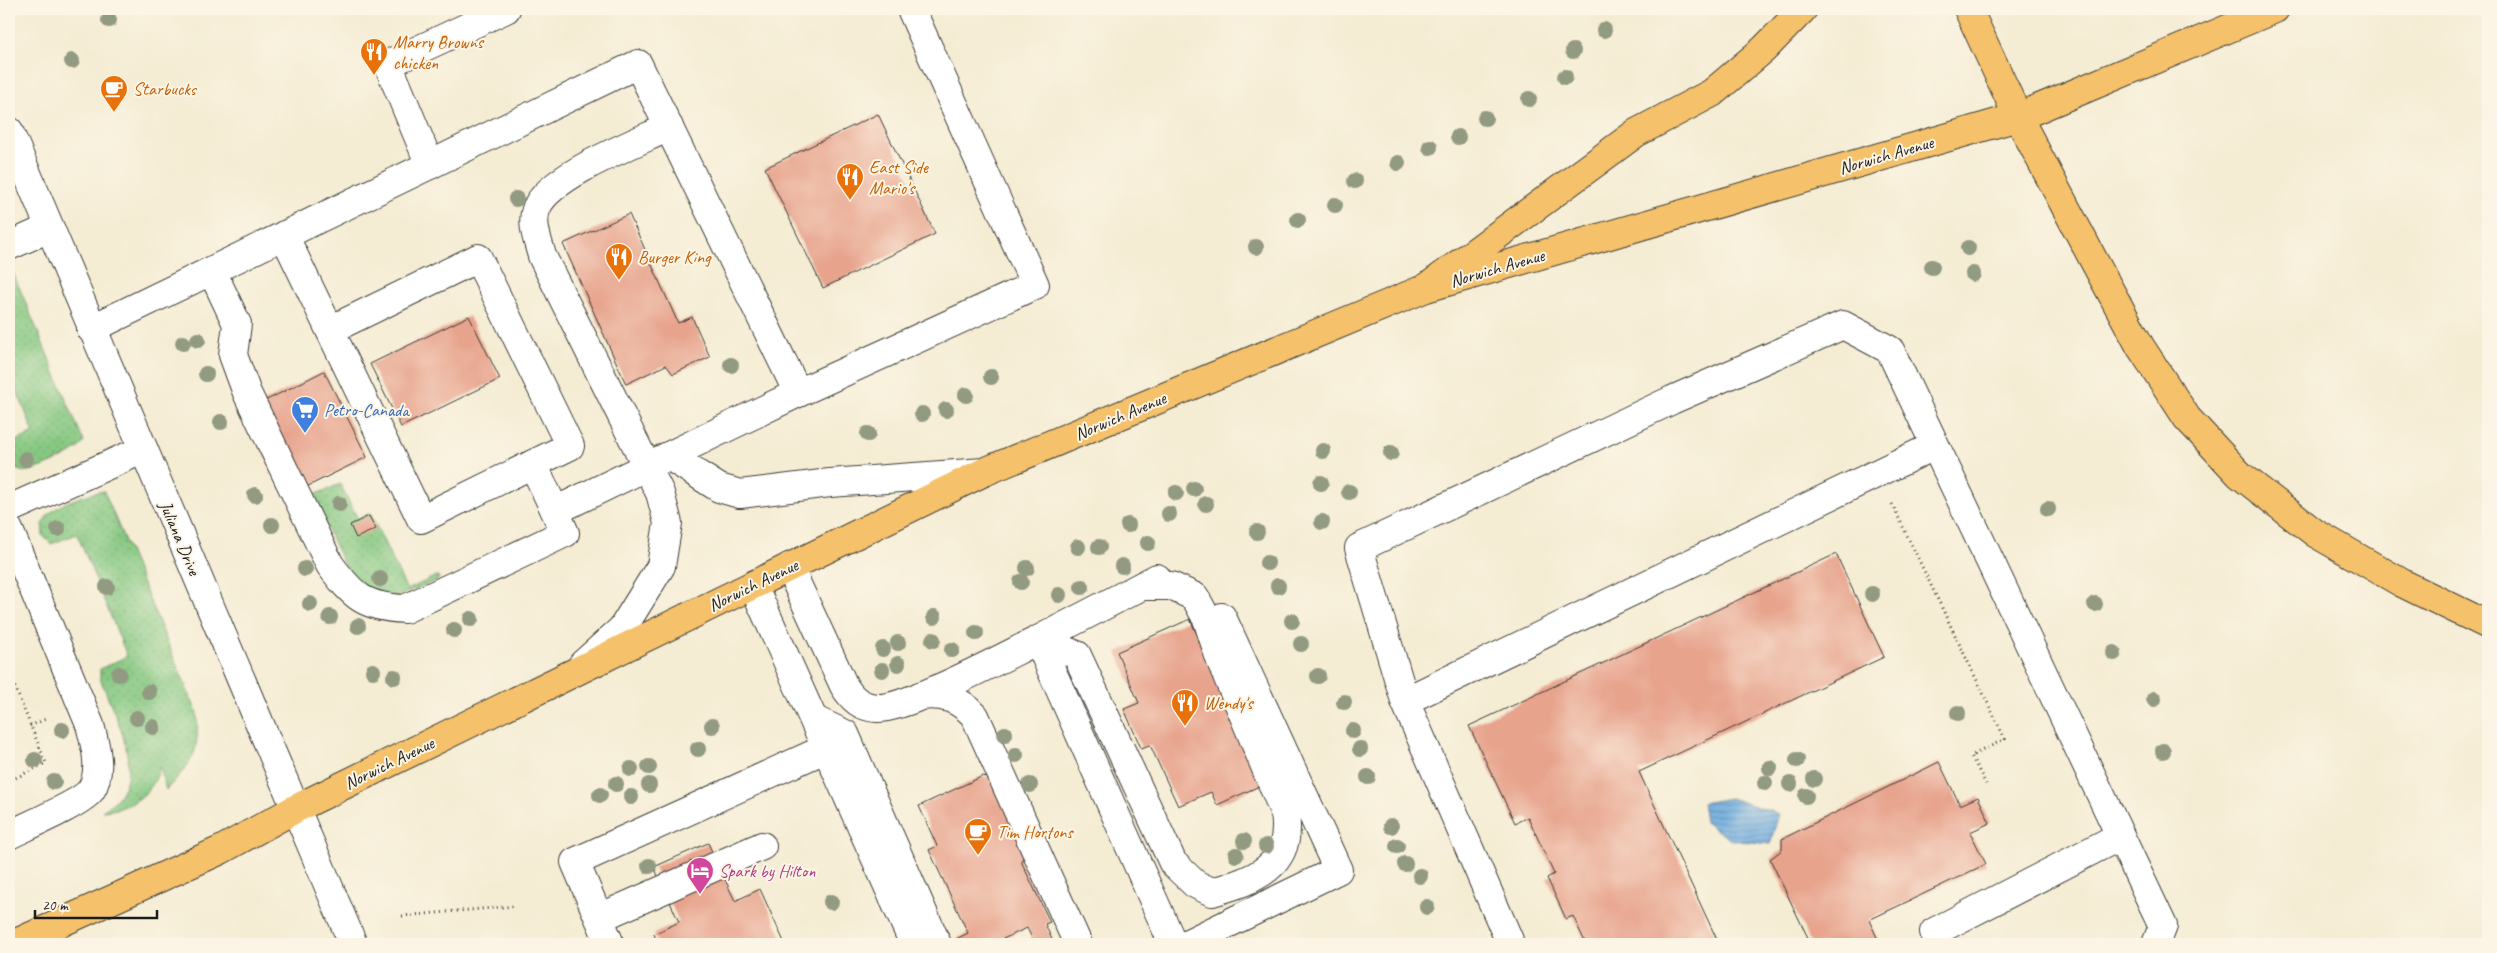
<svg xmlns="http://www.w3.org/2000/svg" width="2497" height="953" viewBox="0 0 2497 953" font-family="Caveat,sans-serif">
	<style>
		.grass { fill: url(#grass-dots); stroke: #51724f }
		.water { fill: url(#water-rules); stroke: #44647e }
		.building { fill: #e7a38c }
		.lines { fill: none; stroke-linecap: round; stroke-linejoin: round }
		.minor-casing { stroke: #3c3b37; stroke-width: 30 }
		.major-casing { stroke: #3c3b37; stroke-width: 30 }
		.highway-casing { stroke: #3c3b37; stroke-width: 30 }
		.path { stroke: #3c3b37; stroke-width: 3; stroke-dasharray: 1 4; stroke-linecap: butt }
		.minor { stroke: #fff; stroke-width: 28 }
		.major { stroke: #f5c16b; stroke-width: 28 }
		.highway { stroke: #f5c16b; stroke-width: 28 }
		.tree { fill: #929b82 }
		.labels { text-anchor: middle; stroke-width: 4; stroke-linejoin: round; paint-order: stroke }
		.food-label { font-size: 18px; fill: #c56008; stroke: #fcf5e5; text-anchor: start }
		.street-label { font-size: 18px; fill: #1c1c1c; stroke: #fcf5e5 }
		.shop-label { font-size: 18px; fill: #366cbe; stroke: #fcf5e5; text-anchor: start }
		.hotel-label { font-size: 18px; fill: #b23c85; stroke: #fcf5e5; text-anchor: start }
	</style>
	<defs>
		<pattern id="grass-dots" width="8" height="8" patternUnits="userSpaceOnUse" patternTransform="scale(1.25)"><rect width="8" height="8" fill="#86c882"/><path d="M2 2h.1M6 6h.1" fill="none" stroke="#73ab70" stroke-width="1.8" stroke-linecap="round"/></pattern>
		<pattern id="water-rules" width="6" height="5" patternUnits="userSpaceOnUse" patternTransform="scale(1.25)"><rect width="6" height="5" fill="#6cabdf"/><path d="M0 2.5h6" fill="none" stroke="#588ab4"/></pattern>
	</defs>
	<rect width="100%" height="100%" fill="#fcf5e5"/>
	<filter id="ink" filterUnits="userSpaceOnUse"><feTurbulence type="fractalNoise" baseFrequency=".02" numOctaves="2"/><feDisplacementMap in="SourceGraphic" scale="10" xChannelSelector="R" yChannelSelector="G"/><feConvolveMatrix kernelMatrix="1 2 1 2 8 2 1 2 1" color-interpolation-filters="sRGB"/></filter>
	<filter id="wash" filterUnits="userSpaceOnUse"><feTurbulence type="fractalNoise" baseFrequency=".0096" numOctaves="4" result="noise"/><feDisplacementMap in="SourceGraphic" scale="20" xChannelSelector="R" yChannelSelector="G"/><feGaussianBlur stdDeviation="1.12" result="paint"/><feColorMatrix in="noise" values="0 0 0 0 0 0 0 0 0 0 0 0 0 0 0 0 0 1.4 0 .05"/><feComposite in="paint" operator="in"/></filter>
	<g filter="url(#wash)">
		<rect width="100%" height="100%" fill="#f4ecd3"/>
		<g class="grass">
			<path d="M9 270H12L84 442C78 453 33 474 21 471 16 470 12 466 9 462V444L34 433 9 371Z"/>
			<path d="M340 484 358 519 370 513 407 590 436 576 439 577 438 580 396 597 361 586 343 563 312 496Z"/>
			<path d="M104 491 197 713C199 756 194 759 166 790L160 766C154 794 129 810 102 811 153 781 116 720 100 678V669L127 656 77 534 51 544 43 536C43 532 42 527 43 524 47 506 88 493 104 491Z"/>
		</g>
		<path class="water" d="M1730 798 1779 814 1770 844 1731 840 1705 822 1702 803Z"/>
		<g id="blocks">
			<g class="building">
				<path d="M878 114 935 234 823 288 765 168Z"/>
				<path d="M629 214 678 323 692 317 710 357 673 374 666 365 626 384 563 244Z"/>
				<path d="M469 316 500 379 401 427 370 364Z"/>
				<path d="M324 371 367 457 286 497 243 412Z"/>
				<path d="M369 516 376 529 356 538 350 525Z"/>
				<path d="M1836 554 1884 657 1639 772 1719 944H1586L1573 916 1566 919 1547 878 1554 874 1528 817 1515 823 1469 726Z"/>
				<path d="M1190 619 1264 784 1217 805 1211 792 1178 806 1150 745 1141 748 1124 709 1139 703 1117 652Z"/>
				<path d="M1939 762 1960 805 1978 797 1990 823 1970 832 1986 864 1869 920 1880 944H1811L1770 859 1782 850V839Z"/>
				<path d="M983 776 993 779 1027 850 1021 861 1050 922 1045 924 1054 944H1035L1027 928 992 944H959L956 939 968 933 929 850 937 846 919 806Z"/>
				<path d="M708 843 735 901 760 889 785 944H658L654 934 679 922 654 867Z"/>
			</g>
		</g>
	</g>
	<g filter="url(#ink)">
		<use href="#blocks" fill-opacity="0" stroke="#3c3b37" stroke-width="1"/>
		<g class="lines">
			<defs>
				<g id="minor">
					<path d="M9 131 353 944"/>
					<path d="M430 165 388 64 506 9"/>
					<path d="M9 246 49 228"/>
					<path d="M212 271 237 324 233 355 247 393 330 565C354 597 364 607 405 609L565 533 555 511"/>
					<path d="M91 329 638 64 798 393 555 511 533 464 421 519 284 235"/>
					<path d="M330 330 478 258 570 446 533 464"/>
					<path d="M798 393 1035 285 911 9"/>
					<path d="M669 456 719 488 740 494 830 483 984 472"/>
					<path d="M9 509 142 450"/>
					<path d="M9 530 90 725C95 744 103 771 91 790 82 803 25 827 9 835"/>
					<path d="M789 567 844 686C852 699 861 707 877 708 906 710 1007 655 1038 640L1173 944"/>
					<path d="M753 585 914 944"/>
					<path d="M1038 640 1077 655 1173 863 1195 884 1212 892C1254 880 1293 867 1285 814L1220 659 1207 619 1195 597 1171 586H1142"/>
					<path d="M1038 640 1157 578"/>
					<path d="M583 664 622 629 661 566 668 523 660 493 542 256C538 241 530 222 537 207 551 175 636 143 669 127"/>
					<path d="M920 696C944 693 959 699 975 716L1078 944"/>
					<path d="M1405 701 1934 446"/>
					<path d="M815 720 845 734 937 944"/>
					<path d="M599 918 762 846"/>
					<path d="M1934 932 2120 836"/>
					<path d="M610 944 575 862 827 748"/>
					<path d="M1186 944 1338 870 1222 617"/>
					<path d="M1509 944V940L1405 701 1359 548 1672 400 1843 325 1890 350 2163 926 2156 944"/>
				</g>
				<path id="major" d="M14 944 221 850 295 809 984 472 1426 288 2018 117 2275 9"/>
				<g id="highway">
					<path d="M1968 9 2018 117 2093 259 2140 346 2187 418 2240 475 2315 533 2402 583 2488 625"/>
					<path d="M1426 288 1636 133 1712 93 1764 49 1803 9"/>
				</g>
			</defs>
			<use href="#minor" class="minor-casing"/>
			<use href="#major" class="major-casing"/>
			<use href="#highway" class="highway-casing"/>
			<g class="path">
				<path d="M1892 504 2005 739 1971 756 1986 784"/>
				<path d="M9 673 46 763 9 781"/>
				<path d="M30 726 48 718"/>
				<path d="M402 916 515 906"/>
			</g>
			<use href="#minor" class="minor"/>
			<use href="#major" class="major"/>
			<use href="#highway" class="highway"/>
		</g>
		<g class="tree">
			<circle cx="109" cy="20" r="8"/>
			<circle cx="1604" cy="30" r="8"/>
			<circle cx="1573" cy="51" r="8"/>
			<circle cx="72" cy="61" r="8"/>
			<circle cx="1565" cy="77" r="8"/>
			<circle cx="1529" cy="99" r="8"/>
			<circle cx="1485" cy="118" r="8"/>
			<circle cx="1458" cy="137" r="8"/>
			<circle cx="1430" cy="147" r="8"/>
			<circle cx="1398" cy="163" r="8"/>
			<circle cx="1355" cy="181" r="8"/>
			<circle cx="516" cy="199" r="8"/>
			<circle cx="1335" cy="205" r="8"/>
			<circle cx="1298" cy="220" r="8"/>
			<circle cx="1256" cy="247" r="8"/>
			<circle cx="1968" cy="248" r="8"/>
			<circle cx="1932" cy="267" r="8"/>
			<circle cx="1973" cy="274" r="8"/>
			<circle cx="198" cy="340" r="8"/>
			<circle cx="183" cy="343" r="8"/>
			<circle cx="731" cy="365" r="8"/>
			<circle cx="206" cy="374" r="8"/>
			<circle cx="991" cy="377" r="8"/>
			<circle cx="966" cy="395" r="8"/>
			<circle cx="946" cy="410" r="8"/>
			<circle cx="922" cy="414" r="8"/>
			<circle cx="221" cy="422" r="8"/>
			<circle cx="868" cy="434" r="8"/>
			<circle cx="1323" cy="451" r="8"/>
			<circle cx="1391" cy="453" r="8"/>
			<circle cx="26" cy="459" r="8"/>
			<circle cx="1321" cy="483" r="8"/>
			<circle cx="1194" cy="489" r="8"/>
			<circle cx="1349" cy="492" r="8"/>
			<circle cx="1176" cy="493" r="8"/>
			<circle cx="255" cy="495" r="8"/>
			<circle cx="339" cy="504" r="8"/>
			<circle cx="1206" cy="504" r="8"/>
			<circle cx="2048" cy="509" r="8"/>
			<circle cx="1169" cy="514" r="8"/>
			<circle cx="1322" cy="522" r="8"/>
			<circle cx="272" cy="525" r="8"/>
			<circle cx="1128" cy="525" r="8"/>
			<circle cx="58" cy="529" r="8"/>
			<circle cx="1257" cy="532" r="8"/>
			<circle cx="1148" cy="543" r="8"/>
			<circle cx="1078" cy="547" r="8"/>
			<circle cx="1099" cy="547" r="8"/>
			<circle cx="1267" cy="563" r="8"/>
			<circle cx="1122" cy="566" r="8"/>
			<circle cx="1027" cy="568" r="8"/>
			<circle cx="305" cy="569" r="8"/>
			<circle cx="380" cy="579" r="8"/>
			<circle cx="1021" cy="582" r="8"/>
			<circle cx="1278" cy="586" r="8"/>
			<circle cx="107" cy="587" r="8"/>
			<circle cx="1082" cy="587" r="8"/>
			<circle cx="1872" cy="594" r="8"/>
			<circle cx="1059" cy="595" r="8"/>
			<circle cx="310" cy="604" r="8"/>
			<circle cx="2095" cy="604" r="8"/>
			<circle cx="330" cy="617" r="8"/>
			<circle cx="934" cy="617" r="8"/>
			<circle cx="471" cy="619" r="8"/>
			<circle cx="1292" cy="621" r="8"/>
			<circle cx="358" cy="626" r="8"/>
			<circle cx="454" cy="630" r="8"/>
			<circle cx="976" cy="633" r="8"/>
			<circle cx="933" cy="640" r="8"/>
			<circle cx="898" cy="643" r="8"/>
			<circle cx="1301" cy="644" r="8"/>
			<circle cx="883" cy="649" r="8"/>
			<circle cx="952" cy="650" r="8"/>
			<circle cx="2114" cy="653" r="8"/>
			<circle cx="898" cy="664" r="8"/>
			<circle cx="882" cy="670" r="8"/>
			<circle cx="373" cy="671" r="8"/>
			<circle cx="119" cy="674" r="8"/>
			<circle cx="1318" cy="676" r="8"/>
			<circle cx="394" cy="677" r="8"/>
			<circle cx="149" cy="692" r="8"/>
			<circle cx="2154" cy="699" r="8"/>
			<circle cx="1344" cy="702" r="8"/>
			<circle cx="1958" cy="713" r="8"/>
			<circle cx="137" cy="718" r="8"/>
			<circle cx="712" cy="726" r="8"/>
			<circle cx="153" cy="727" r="8"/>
			<circle cx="62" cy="730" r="8"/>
			<circle cx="1353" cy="731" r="8"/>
			<circle cx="1005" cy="734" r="8"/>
			<circle cx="698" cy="749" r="8"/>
			<circle cx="1360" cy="749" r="8"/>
			<circle cx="2163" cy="751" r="8"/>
			<circle cx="1016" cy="755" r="8"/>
			<circle cx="35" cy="760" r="8"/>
			<circle cx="1797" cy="760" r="8"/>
			<circle cx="649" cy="767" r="8"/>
			<circle cx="1770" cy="768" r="8"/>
			<circle cx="631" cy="769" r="8"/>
			<circle cx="1368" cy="777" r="8"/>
			<circle cx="1814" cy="779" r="8"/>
			<circle cx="54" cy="782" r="8"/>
			<circle cx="1765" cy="783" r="8"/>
			<circle cx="616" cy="784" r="8"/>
			<circle cx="1790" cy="784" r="8"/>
			<circle cx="649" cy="785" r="8"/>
			<circle cx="1030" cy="785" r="8"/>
			<circle cx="600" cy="795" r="8"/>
			<circle cx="1806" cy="796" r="8"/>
			<circle cx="631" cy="797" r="8"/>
			<circle cx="1391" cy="826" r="8"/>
			<circle cx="1244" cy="841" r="8"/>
			<circle cx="1266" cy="846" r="8"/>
			<circle cx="1397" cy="846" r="8"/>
			<circle cx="1236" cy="855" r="8"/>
			<circle cx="1405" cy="864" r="8"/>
			<circle cx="649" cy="866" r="8"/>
			<circle cx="1420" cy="876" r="8"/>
			<circle cx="831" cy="902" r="8"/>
			<circle cx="1427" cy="907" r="8"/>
		</g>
	</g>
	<defs>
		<symbol id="restaurant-pin" viewBox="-11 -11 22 30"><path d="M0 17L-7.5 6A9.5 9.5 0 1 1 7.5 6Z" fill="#e8710a" stroke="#fcf5e5"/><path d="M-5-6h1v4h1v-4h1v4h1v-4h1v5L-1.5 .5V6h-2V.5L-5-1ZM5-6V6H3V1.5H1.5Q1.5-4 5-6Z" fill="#fff"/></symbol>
		<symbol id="cafe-pin" viewBox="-11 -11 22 30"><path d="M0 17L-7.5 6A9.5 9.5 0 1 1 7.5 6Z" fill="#e8710a" stroke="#fcf5e5"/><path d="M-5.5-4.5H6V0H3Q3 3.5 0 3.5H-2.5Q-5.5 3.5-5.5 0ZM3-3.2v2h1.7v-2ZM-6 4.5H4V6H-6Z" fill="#fff"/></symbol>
		<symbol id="supermarket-pin" viewBox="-11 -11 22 30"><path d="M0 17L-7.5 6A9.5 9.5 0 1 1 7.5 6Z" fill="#3f7fe0" stroke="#fcf5e5"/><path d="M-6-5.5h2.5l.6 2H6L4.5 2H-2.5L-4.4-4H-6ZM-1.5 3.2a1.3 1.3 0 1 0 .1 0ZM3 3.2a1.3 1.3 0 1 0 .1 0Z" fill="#fff"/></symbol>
		<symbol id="hotel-pin" viewBox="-11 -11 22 30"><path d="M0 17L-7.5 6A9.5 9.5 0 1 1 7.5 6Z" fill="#d1479c" stroke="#fcf5e5"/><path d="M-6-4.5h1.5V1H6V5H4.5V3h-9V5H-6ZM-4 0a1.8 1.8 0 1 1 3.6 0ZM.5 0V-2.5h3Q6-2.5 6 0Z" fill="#fff"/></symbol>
	</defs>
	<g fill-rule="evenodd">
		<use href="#restaurant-pin" x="358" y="36" width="32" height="43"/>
		<use href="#cafe-pin" x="98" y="73" width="32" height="43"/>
		<use href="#restaurant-pin" x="834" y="161" width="32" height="43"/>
		<use href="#restaurant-pin" x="603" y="241" width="32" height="43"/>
		<use href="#supermarket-pin" x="289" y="394" width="32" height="43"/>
		<use href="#restaurant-pin" x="1169" y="687" width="32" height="43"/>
		<use href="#cafe-pin" x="962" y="816" width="32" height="43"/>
		<use href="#hotel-pin" x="684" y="855" width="32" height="43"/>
	</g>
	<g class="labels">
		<g class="food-label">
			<text x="393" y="48">Marry Browns<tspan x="393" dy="21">chicken</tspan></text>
			<text x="133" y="95">Starbucks</text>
			<text x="869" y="173">East Side<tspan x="869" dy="21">Mario's</tspan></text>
			<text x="638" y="263">Burger King</text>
			<text x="1204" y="709">Wendy's</text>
			<text x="997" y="838">Tim Hortons</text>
		</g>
		<g class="street-label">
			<text transform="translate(1886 155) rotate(-16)" y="6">Norwich Avenue</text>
			<text transform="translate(1497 268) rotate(-16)" y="6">Norwich Avenue</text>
			<text transform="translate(1120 416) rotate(-23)" y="6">Norwich Avenue</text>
			<text transform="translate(180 538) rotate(67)" y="6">Juliana Drive</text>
			<text transform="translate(753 585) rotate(-26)" y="6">Norwich Avenue</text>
			<text transform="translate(389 763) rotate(-26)" y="6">Norwich Avenue</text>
		</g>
		<g class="shop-label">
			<text x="324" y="416">Petro-Canada</text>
		</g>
		<g class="hotel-label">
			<text x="719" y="877">Spark by Hilton</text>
		</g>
	</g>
	<rect width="2497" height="953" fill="none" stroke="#fcf5e5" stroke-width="30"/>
	<path d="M35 910v8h122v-8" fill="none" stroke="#1c1c1c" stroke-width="2.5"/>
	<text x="42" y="910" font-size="15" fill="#1c1c1c" stroke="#fcf5e5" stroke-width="4" paint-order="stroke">20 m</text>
</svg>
